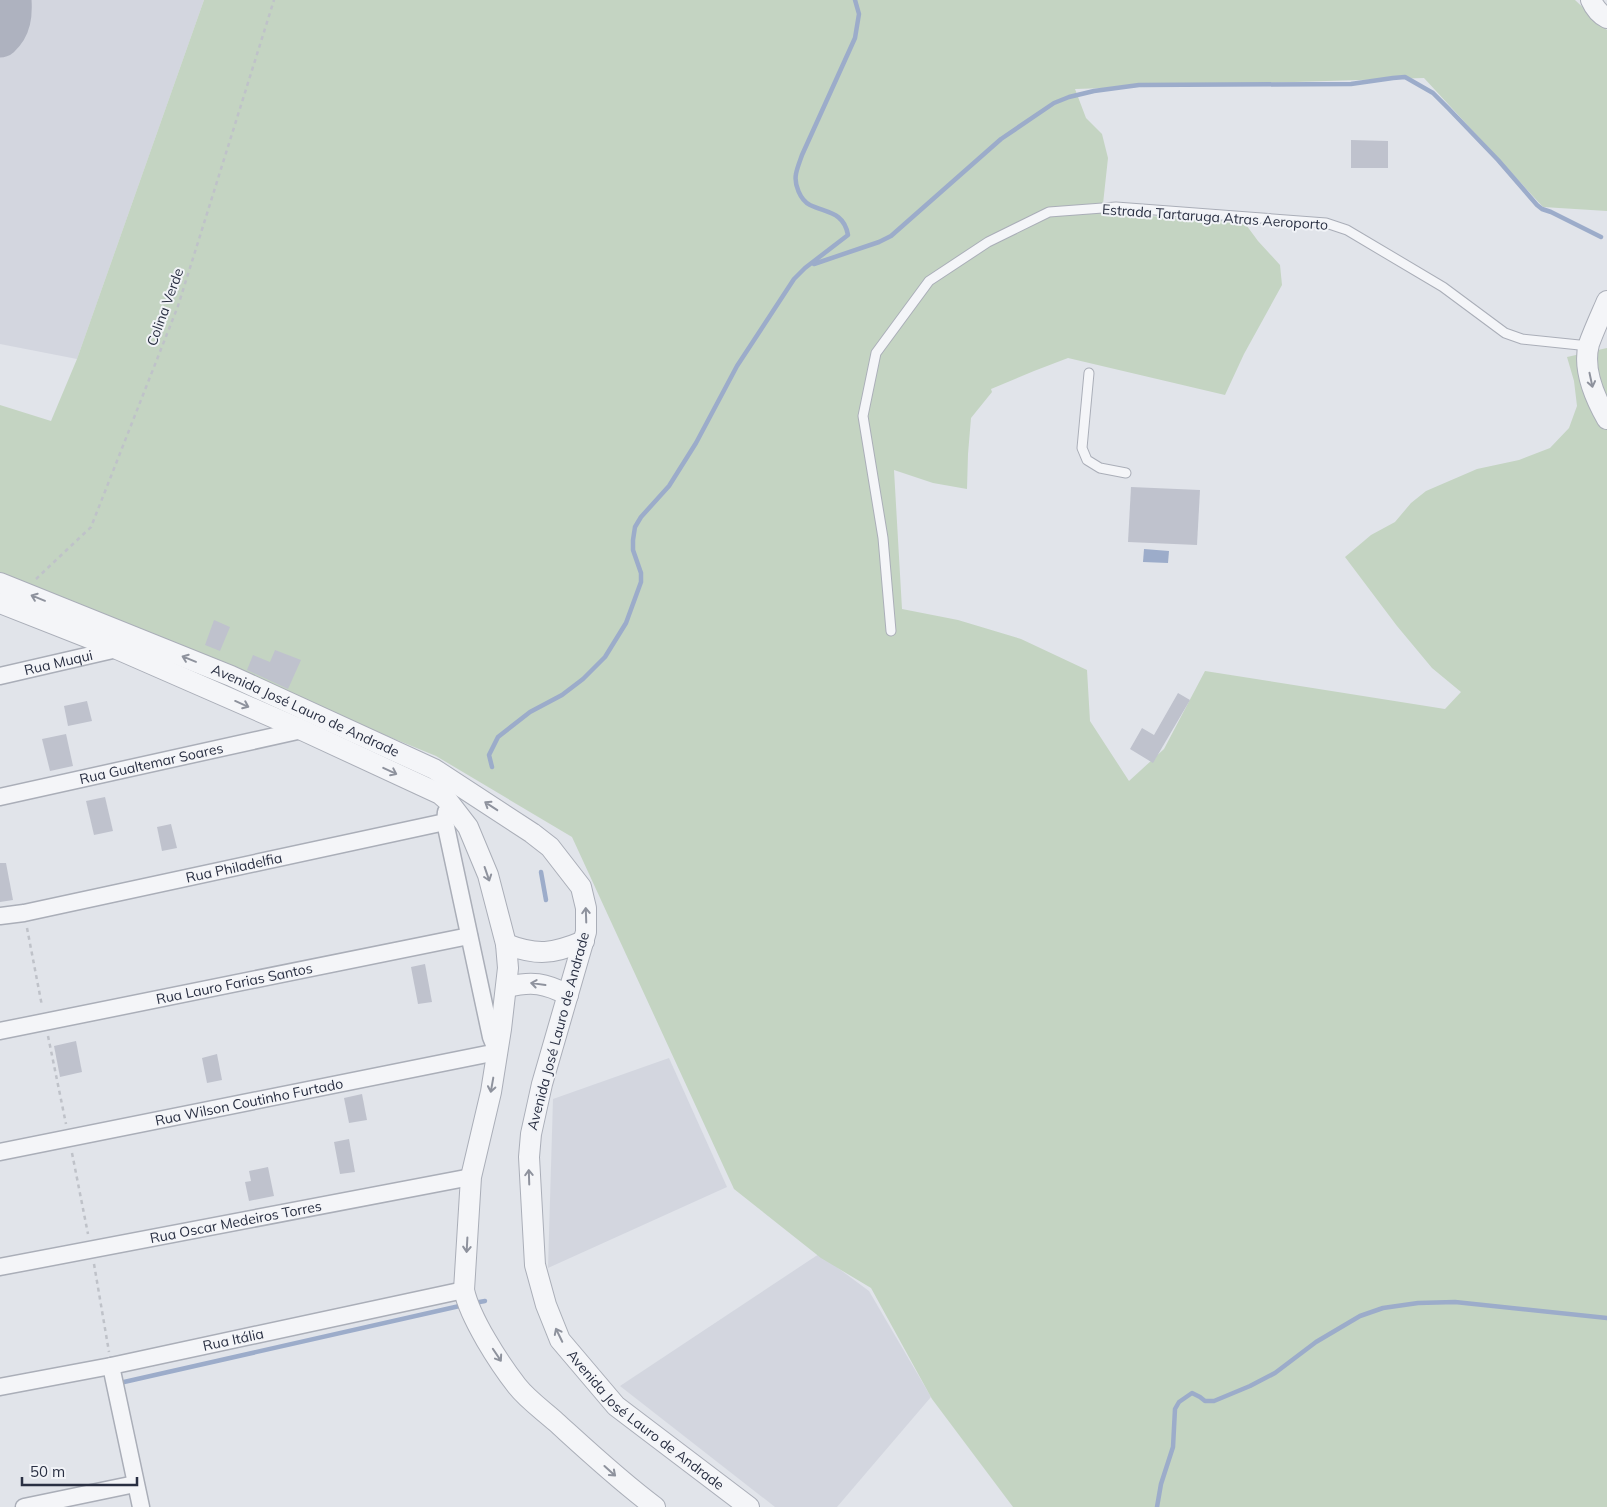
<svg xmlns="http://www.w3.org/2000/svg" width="1607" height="1507" viewBox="0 0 1607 1507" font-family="Mulish,sans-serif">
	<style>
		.built { fill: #d3d6df }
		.green { fill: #c4d4c2 }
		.water { fill: #9cacca }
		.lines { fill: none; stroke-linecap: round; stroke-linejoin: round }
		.stream { stroke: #9cacca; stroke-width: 4.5 }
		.taxiway { stroke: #aeb2bf; stroke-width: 41 }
		.building { fill: #bfc2cd }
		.service-casing { stroke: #aaaeb8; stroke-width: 11 }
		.minor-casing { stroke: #aaaeb8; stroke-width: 19 }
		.tertiary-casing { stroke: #aaaeb8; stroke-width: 22 }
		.path { stroke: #bfc2c9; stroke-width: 2.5; stroke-dasharray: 4 4; stroke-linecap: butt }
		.service { stroke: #f4f5f8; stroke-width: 9 }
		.minor { stroke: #f4f5f8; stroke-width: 16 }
		.tertiary { stroke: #f4f5f8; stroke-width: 20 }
		.oneway { stroke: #8e929d }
		.labels { text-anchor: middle; stroke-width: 4; stroke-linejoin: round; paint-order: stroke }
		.street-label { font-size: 14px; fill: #292f42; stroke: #f1f3f7 }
	</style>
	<rect width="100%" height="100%" fill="#e1e4ea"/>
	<g class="built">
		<path d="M0 0H204L77 359 0 344Z"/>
		<path d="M669 1058 727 1187 548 1268 553 1099Z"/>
		<path d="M819 1254 869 1291 931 1397 837 1507H775L620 1386Z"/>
	</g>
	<path class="green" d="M204 0H1575L1607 30V211L1543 207 1424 78 1075 89 1086 118 1102 134 1108 158 1102 213 1244 222 1258 241 1280 265 1282 285 1244 354 1225 395 1068 358 1034 371 991 389 992 392 971 418 968 454 967 489 933 483 894 470 902 609 958 620 1021 639 1087 670 1090 721 1129 781 1164 749 1205 671 1445 709 1461 692 1432 668 1397 626 1345 557 1371 535 1395 522 1411 503 1426 491 1477 469 1519 460 1550 448 1569 428 1577 406 1574 381 1567 357 1607 348V1507H1013L932 1399 871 1288 821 1258 734 1189 572 837 436 756 3 579 4 574 0 572V405L51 421 77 359Z"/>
	<path class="water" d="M1144 549 1169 551 1168 563 1143 562Z"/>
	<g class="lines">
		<g class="stream">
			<path d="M814 264 879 242 891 236 1001 139 1054 103 1069 97 1094 91 1139 85 1351 84 1393 78 1405 77 1433 93 1448 108 1498 160 1537 205 1542 209 1551 212 1601 237"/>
			<path d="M492 767 489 755 498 737 530 712 562 695 583 679 605 657 626 623 641 582V573L633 550V540L635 527 641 517 669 486 696 443 737 366 794 279 805 268 848 235C844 212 827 213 810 205 800 200 794 184 796 174 797 168 800 161 802 155L855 38 859 14 855 0"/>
			<path d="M541 872 546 900"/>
			<path d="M474 1303 485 1301"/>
			<path d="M124 1382 464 1305"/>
			<path d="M1157 1507 1161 1484 1173 1447 1175 1409 1179 1402 1192 1393 1200 1397 1205 1401H1214L1250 1386 1275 1373 1316 1342 1360 1316 1383 1308 1418 1303 1455 1302 1607 1318"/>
		</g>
		<path class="taxiway" d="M0 37C11 27 12 14 11 0"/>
	</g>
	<g class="building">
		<path d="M1351 140 1388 141V168H1351Z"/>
		<path d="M1131 487 1200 490 1197 545 1128 542Z"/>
		<path d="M214 620 230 627 220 651 205 645Z"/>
		<path d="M275 650 301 660 288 689 247 670 253 655 270 662Z"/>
		<path d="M1178 693 1190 700 1153 763 1130 749 1142 728 1154 735Z"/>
		<path d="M87 701 92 721 68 726 64 706Z"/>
		<path d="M66 734 73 766 50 771 42 739Z"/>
		<path d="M105 797 113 831 94 835 86 801Z"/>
		<path d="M171 824 177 848 162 851 157 827Z"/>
		<path d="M0 863H6L13 900 0 902Z"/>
		<path d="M425 964 432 1002 418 1004 411 967Z"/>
		<path d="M76 1041 82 1072 60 1077 54 1046Z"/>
		<path d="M217 1054 222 1080 207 1083 202 1058Z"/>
		<path d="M362 1094 367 1120 349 1123 344 1098Z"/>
		<path d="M349 1139 355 1172 340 1174 334 1142Z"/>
		<path d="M268 1167 274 1196 249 1201 245 1182 251 1181 249 1171Z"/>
	</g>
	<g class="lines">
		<defs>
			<g id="service">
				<path d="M1089 373 1082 448 1087 460 1100 468 1126 473"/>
				<path d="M891 631 883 538 863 416 876 353 929 281 988 242 1049 212 1116 207 1326 223 1347 230 1443 287 1505 333 1522 339 1589 346"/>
			</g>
			<g id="minor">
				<path id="s1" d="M0 676 117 649"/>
				<path id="s2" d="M0 797 302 730"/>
				<path id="s3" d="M0 916 24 913 445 822 446 812"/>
				<path id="s4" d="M0 1031 469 936"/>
				<path id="s5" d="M0 1152 497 1052 491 1037 445 822"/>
				<path id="s6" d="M0 1267 471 1177"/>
				<path d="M111 1366 141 1507"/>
				<path id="s7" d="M0 1387 111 1366 464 1290"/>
				<path d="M24 1507 135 1484"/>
			</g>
			<g id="tertiary">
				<path d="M1591 0C1595 9 1599 14 1607 18"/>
				<path d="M1607 301C1601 315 1594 330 1589 344 1582 369 1595 398 1607 419"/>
				<path id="s8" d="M0 583 231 676 434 769 532 833 550 847 581 887 586 908V932L542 1084 531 1134 529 1157 535 1265 546 1305 560 1340 616 1406 749 1507"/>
				<path d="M0 603 117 649 302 730 440 794 448 801 468 827 488 875 506 944 508 968 501 1029 491 1092 471 1177 464 1290C470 1318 499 1363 517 1386 528 1400 544 1411 556 1422 589 1452 620 1481 655 1507"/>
				<path d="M506 944C537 956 553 954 584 941"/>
				<path d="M507 987C532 981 545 983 568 995"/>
			</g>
		</defs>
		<use href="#service" class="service-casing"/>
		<use href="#minor" class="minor-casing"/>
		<use href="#tertiary" class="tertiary-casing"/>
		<g class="path">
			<path d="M36 579 91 527 178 306 274 0"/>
			<path d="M27 928 42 1006"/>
			<path d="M48 1036 66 1124"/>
			<path d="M72 1153 88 1234"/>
			<path d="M94 1264 109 1352"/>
		</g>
		<use href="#service" class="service"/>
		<use href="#minor" class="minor"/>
		<use href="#tertiary" class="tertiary"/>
	</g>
	<defs><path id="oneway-shaft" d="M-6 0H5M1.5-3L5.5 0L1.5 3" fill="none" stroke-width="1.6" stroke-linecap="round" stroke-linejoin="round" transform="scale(1.25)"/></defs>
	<g class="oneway">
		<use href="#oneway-shaft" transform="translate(1591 380) rotate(78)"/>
		<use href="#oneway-shaft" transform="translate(38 598) rotate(-158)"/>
		<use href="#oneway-shaft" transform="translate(189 659) rotate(-158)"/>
		<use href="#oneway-shaft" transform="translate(242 704) rotate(24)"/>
		<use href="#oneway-shaft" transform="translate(390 771) rotate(25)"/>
		<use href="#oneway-shaft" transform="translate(491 806) rotate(-147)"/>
		<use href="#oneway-shaft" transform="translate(487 874) rotate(71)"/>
		<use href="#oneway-shaft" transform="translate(586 915) rotate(-92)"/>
		<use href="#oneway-shaft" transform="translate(538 984) rotate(-172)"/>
		<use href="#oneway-shaft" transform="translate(492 1085) rotate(100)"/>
		<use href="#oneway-shaft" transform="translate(529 1177) rotate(-92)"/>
		<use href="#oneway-shaft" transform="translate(467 1245) rotate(93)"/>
		<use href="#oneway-shaft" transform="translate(559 1335) rotate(-116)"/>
		<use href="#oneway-shaft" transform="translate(497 1355) rotate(56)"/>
		<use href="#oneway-shaft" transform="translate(610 1471) rotate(42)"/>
	</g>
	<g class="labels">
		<g class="street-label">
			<text transform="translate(1215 217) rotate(4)" y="5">Estrada Tartaruga Atras Aeroporto</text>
			<text transform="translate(165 307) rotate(-70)" y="5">Colina Verde</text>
			<text dy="5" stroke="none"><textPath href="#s1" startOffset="60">Rua Muqui</textPath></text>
			<text dy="5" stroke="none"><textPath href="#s8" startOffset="331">Avenida José Lauro de Andrade</textPath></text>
			<text dy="5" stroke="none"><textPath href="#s2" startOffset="155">Rua Gualtemar Soares</textPath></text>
			<text dy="5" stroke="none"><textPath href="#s3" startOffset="239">Rua Philadelfia</textPath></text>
			<text dy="5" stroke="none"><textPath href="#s4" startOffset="239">Rua Lauro Farias Santos</textPath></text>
			<text transform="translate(558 1031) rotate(-75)" y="5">Avenida José Lauro de Andrade</text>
			<text dy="5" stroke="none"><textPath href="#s5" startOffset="254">Rua Wilson Coutinho Furtado</textPath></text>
			<text dy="5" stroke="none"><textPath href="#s6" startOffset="240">Rua Oscar Medeiros Torres</textPath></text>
			<text dy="5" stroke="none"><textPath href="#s7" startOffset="238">Rua Itália</textPath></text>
			<text dy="5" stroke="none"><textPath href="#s8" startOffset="1246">Avenida José Lauro de Andrade</textPath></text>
		</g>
	</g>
	<path d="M22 1477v8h115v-8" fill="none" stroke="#292f42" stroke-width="2.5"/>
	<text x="30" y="1477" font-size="15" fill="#292f42" stroke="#f1f3f7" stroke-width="4" paint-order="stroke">50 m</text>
</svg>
